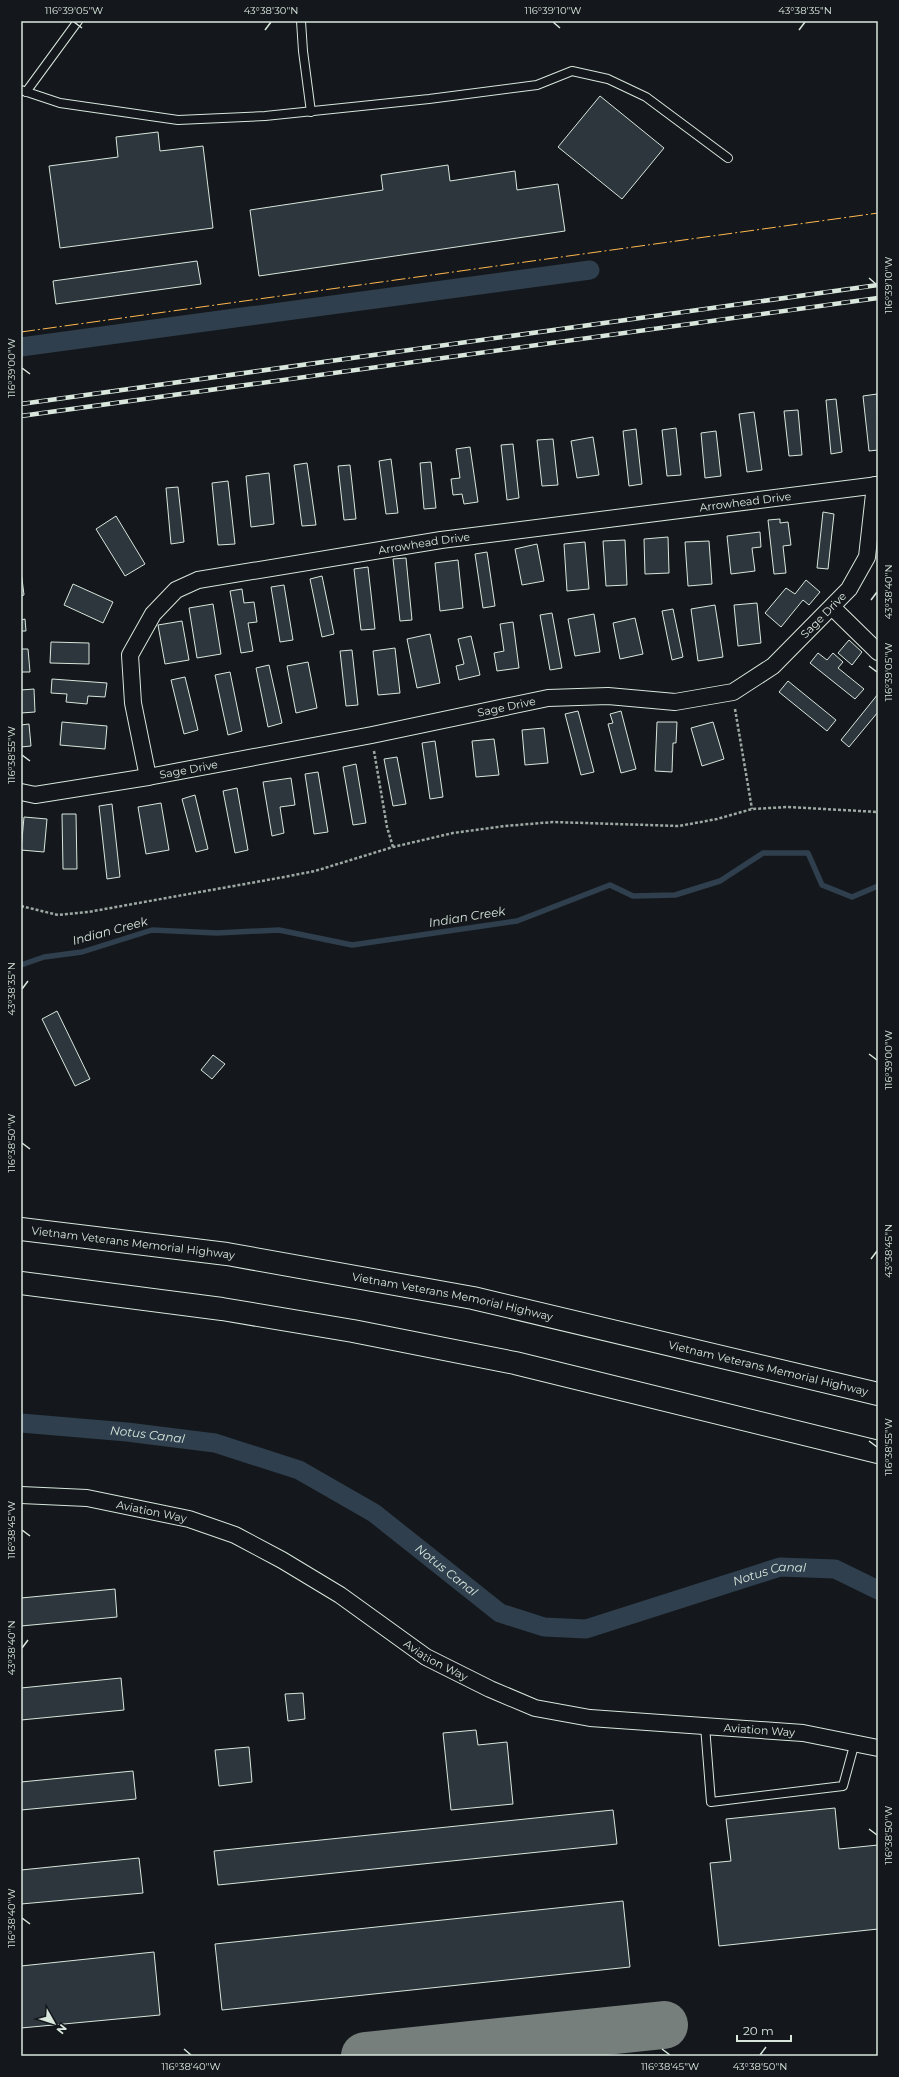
<svg xmlns="http://www.w3.org/2000/svg" width="899" height="2077" viewBox="0 0 899 2077" font-family="Montserrat,sans-serif">
	<style>
		.lines { fill: none; stroke-linecap: round; stroke-linejoin: round }
		.stream { stroke: #2f3f4d; stroke-width: 5.5 }
		.canal { stroke: #2f3f4d; stroke-width: 19 }
		.taxiway { stroke: #767f7c; stroke-width: 48 }
		.building { fill: #2c363c; stroke: #d8e6dc }
		.service-casing { stroke: #d8e6dc; stroke-width: 10 }
		.minor-casing { stroke: #d8e6dc; stroke-width: 18 }
		.motorway-casing { stroke: #d8e6dc; stroke-width: 24 }
		.path { stroke: #9da8a2; stroke-width: 2.5; stroke-dasharray: 3 2; stroke-linecap: butt }
		.service { stroke: #14181c; stroke-width: 8 }
		.minor { stroke: #14181c; stroke-width: 16 }
		.motorway { stroke: #14181c; stroke-width: 22 }
		.rail-casing { stroke: #d8e6dc; stroke-width: 4.5 }
		.rail { stroke: #14181c; stroke-width: 3; stroke-dasharray: 9; stroke-linecap: butt }
		.power { stroke: #ffb74d; stroke-width: 1; stroke-dasharray: 14 3 2 3; stroke-linecap: butt }
		.ticks { fill: none; stroke: #d8e6dc; stroke-width: 1.5 }
		.labels { text-anchor: middle; stroke-width: 3; stroke-linejoin: round; paint-order: stroke }
		.street-label { font-size: 11px; fill: #d8e6dc; stroke: #14181c }
		.water-label { font-size: 12px; font-style: italic; fill: #d8e6dc; stroke: #14181c }
		.neatline { fill: none; stroke: #d8e6dc; stroke-width: 1.5 }
		.ticks-label { font-size: 10px; text-anchor: middle; fill: #d8e6dc }
	</style>
	<rect width="100%" height="100%" fill="#14181c"/>
	<g class="lines">
		<path class="stream" d="M21 965 44 957 82 952 152 930 217 933 279 930 352 945 517 921 610 885 633 896 675 895 720 881 763 853H808L822 885 852 897 878 886"/>
		<g class="canal">
			<path d="M21 347 590 270"/>
			<path id="s1" d="M21 1423 127 1432 215 1443 299 1470 374 1513 500 1613 544 1627 586 1629 780 1567 835 1569 878 1590"/>
		</g>
		<path class="taxiway" d="M365 2056 664 2025"/>
	</g>
	<g class="building">
		<path d="M600 96 664 148 622 199 558 147Z"/>
		<path d="M158 132 160 151 203 146 213 228 60 248 49 166 118 157 116 137Z"/>
		<path d="M448 165 450 181 515 171 517 190 558 184 565 231 259 276 250 210 383 190 381 175Z"/>
		<path d="M197 261 201 284 56 304 53 281Z"/>
		<path d="M877 394 878 450 869 451 863 396Z"/>
		<path d="M836 399 842 452 831 454 826 400Z"/>
		<path d="M798 410 802 455 789 456 784 411Z"/>
		<path d="M754 412 762 470 747 472 739 414Z"/>
		<path d="M676 428 681 475 667 476 662 430Z"/>
		<path d="M636 429 642 484 629 486 623 431Z"/>
		<path d="M716 431 721 476 705 478 701 433Z"/>
		<path d="M593 437 599 475 577 478 571 441Z"/>
		<path d="M553 439 558 485 542 486 537 440Z"/>
		<path d="M513 444 519 498 507 500 501 445Z"/>
		<path d="M470 447 478 502 464 504 462 494 453 495 451 479 460 478 456 449Z"/>
		<path d="M391 459 398 513 386 514 379 461Z"/>
		<path d="M431 462 436 508 424 509 420 463Z"/>
		<path d="M307 463 316 525 302 526 294 465Z"/>
		<path d="M350 465 356 519 344 520 338 466Z"/>
		<path d="M269 473 274 524 251 527 246 476Z"/>
		<path d="M228 481 235 544 218 545 212 483Z"/>
		<path d="M178 487 184 542 171 544 166 488Z"/>
		<path d="M823 512 834 514 828 569 817 568Z"/>
		<path d="M116 516 145 564 125 576 96 529Z"/>
		<path d="M780 519V523L788 522 791 545 783 546 786 573 774 574 768 520Z"/>
		<path d="M760 532 761 547 752 548 755 571 731 574 727 536Z"/>
		<path d="M668 537 669 573 645 574 644 539Z"/>
		<path d="M625 540 627 585 606 586 603 541Z"/>
		<path d="M709 541 712 584 688 586 685 542Z"/>
		<path d="M585 542 589 589 567 591 564 544Z"/>
		<path d="M537 544 544 581 522 585 515 549Z"/>
		<path d="M487 552 495 606 483 608 475 554Z"/>
		<path d="M406 558 412 620 400 621 393 559Z"/>
		<path d="M458 560 463 608 440 611 435 563Z"/>
		<path d="M368 567 375 629 361 630 354 569Z"/>
		<path d="M21 571 24 595 21 596Z"/>
		<path d="M322 576 334 634 322 637 310 579Z"/>
		<path d="M806 580 820 592 809 605 803 600 781 627 765 613 786 588 795 594Z"/>
		<path d="M73 584 113 602 103 623 64 605Z"/>
		<path d="M284 585 293 640 280 642 271 587Z"/>
		<path d="M242 589 244 603 254 602 257 622 248 623 253 651 241 653 230 591Z"/>
		<path d="M757 603 761 643 738 646 734 605Z"/>
		<path d="M213 604 221 654 197 658 189 608Z"/>
		<path d="M715 605 723 657 698 661 691 609Z"/>
		<path d="M673 609 683 657 672 660 662 611Z"/>
		<path d="M552 613 562 668 550 670 540 615Z"/>
		<path d="M594 614 600 652 575 656 568 619Z"/>
		<path d="M635 618 643 654 620 659 613 623Z"/>
		<path d="M25 619 26 631H21V620Z"/>
		<path d="M182 621 189 660 165 664 158 625Z"/>
		<path d="M513 622 519 668 497 671 494 653 504 651 500 624Z"/>
		<path d="M430 634 440 683 417 688 407 639Z"/>
		<path d="M471 636 480 675 459 680 456 666 464 664 458 639Z"/>
		<path d="M849 640 862 652 852 665 838 653Z"/>
		<path d="M51 642 89 643V664L50 663Z"/>
		<path d="M395 648 400 693 378 695 373 651Z"/>
		<path d="M21 649H28L30 672H21Z"/>
		<path d="M352 650 358 705 346 706 340 651Z"/>
		<path d="M818 653 827 660 833 653 843 662 838 668 864 689 855 699 810 663Z"/>
		<path d="M308 662 317 708 296 713 287 666Z"/>
		<path d="M269 665 282 723 268 727 256 668Z"/>
		<path d="M230 672 242 731 228 735 215 675Z"/>
		<path d="M185 677 198 730 184 734 171 680Z"/>
		<path d="M52 679 107 683 105 697 88 696 87 704 66 702 67 694 51 693Z"/>
		<path d="M788 681 836 720 827 731 779 692Z"/>
		<path d="M34 689 35 712 21 713V690Z"/>
		<path d="M878 694V712L849 747 841 740Z"/>
		<path d="M578 711 594 772 581 775 565 714Z"/>
		<path d="M621 711 636 769 621 773 608 724 613 723 610 714Z"/>
		<path d="M62 722 107 726 105 749 60 745Z"/>
		<path d="M657 722H677L676 743H673L672 772 655 771Z"/>
		<path d="M713 722 724 759 702 766 691 728Z"/>
		<path d="M29 724 31 746 21 747V725Z"/>
		<path d="M544 728 548 763 525 765 522 730Z"/>
		<path d="M494 739 499 775 476 777 472 741Z"/>
		<path d="M435 741 443 797 430 799 422 743Z"/>
		<path d="M397 757 406 804 393 806 384 759Z"/>
		<path d="M356 764 366 823 353 825 343 767Z"/>
		<path d="M318 772 328 832 314 834 305 774Z"/>
		<path d="M291 778 295 805 280 807 284 833 272 836 263 782Z"/>
		<path d="M237 788 248 850 235 853 223 791Z"/>
		<path d="M195 795 208 849 196 852 182 799Z"/>
		<path d="M161 803 169 850 146 854 138 807Z"/>
		<path d="M112 804 120 877 107 879 99 806Z"/>
		<path d="M62 814H76L77 869H63Z"/>
		<path d="M24 817 47 819 44 852 21 850Z"/>
		<path d="M57 1011 90 1079 75 1086 42 1019Z"/>
		<path d="M213 1055 225 1064 212 1079 201 1070Z"/>
		<path d="M115 1589 117 1617 21 1626V1598Z"/>
		<path d="M121 1678 124 1710 21 1720V1688Z"/>
		<path d="M303 1693 305 1719 288 1721 285 1694Z"/>
		<path d="M476 1730 478 1745 507 1742 513 1804 451 1810 443 1733Z"/>
		<path d="M249 1747 252 1782 219 1786 215 1750Z"/>
		<path d="M133 1771 136 1799 21 1810V1782Z"/>
		<path d="M835 1808 839 1849 878 1845V1929L719 1946 710 1863 731 1861 726 1819Z"/>
		<path d="M613 1810 617 1844 218 1885 214 1851Z"/>
		<path d="M139 1858 143 1893 21 1904V1870Z"/>
		<path d="M623 1901 630 1967 222 2010 215 1944Z"/>
		<path d="M154 1952 160 2015 21 2028V1966Z"/>
	</g>
	<g class="lines">
		<defs>
			<g id="service">
				<path d="M301 21 303 51 311 112"/>
				<path d="M21 90 60 103 178 120 265 116 429 99 537 85 572 71 608 79 646 97 728 158"/>
				<path d="M26 92 78 21"/>
				<path d="M705 1726 711 1802 843 1786 855 1742"/>
			</g>
			<g id="minor">
				<path d="M832 607 878 652"/>
				<path id="s2" d="M148 777 133 703 130 655 153 614 176 590 198 580 441 540 878 485"/>
				<path id="s3" d="M21 792 35 795 148 777 372 735 548 698 608 696 675 702 733 692 773 666 849 589 867 557 875 485"/>
				<path id="s4" d="M21 1495 87 1498 189 1519 235 1535 282 1560 340 1595 426 1657 490 1689 535 1708 590 1718 803 1733 878 1748"/>
			</g>
			<g id="motorway">
				<path id="s5" d="M21 1229 227 1254 473 1298 878 1394"/>
				<path d="M21 1283 222 1309 353 1331 515 1363 878 1452"/>
			</g>
		</defs>
		<use href="#service" class="service-casing"/>
		<use href="#minor" class="minor-casing"/>
		<use href="#motorway" class="motorway-casing"/>
		<g class="path">
			<path d="M735 709 752 809"/>
			<path d="M374 751 387 827 393 847"/>
			<path d="M21 906 58 915 88 912 284 877 315 871 393 847 453 833 505 826 553 822 679 826 717 819 752 809 788 807 878 812"/>
		</g>
		<use href="#service" class="service"/>
		<use href="#minor" class="minor"/>
		<use href="#motorway" class="motorway"/>
		<defs>
			<g id="rail">
				<path d="M21 404 878 285"/>
				<path d="M21 416 878 298"/>
			</g>
		</defs>
		<use href="#rail" class="rail-casing"/>
		<use href="#rail" class="rail"/>
		<path class="power" d="M21 332 878 213"/>
	</g>
	<path class="ticks" d="M74 22 82 28M553 22 560 28M265 30 271 22M799 30 805 22M869 278 877 285M22 368 30 374M871 600 877 592M869 666 877 672M22 755 30 761M22 989 28 981M869 1054 877 1060M22 1143 30 1149M871 1259 877 1251M869 1441 877 1447M22 1530 30 1536M22 1648 28 1640M869 1829 877 1835M22 1918 30 1924M184 2049 191 2055M662 2049 670 2055M760 2055 766 2047"/>
	<g class="labels">
		<g class="street-label">
			<text dy="4" stroke="none"><textPath href="#s2" startOffset="781">Arrowhead Drive</textPath></text>
			<text dy="4" stroke="none"><textPath href="#s2" startOffset="457">Arrowhead Drive</textPath></text>
			<text dy="4" stroke="none"><textPath href="#s3" startOffset="842">Sage Drive</textPath></text>
			<text dy="4" stroke="none"><textPath href="#s3" startOffset="494">Sage Drive</textPath></text>
			<text dy="4" stroke="none"><textPath href="#s3" startOffset="170">Sage Drive</textPath></text>
			<text dy="4" stroke="none"><textPath href="#s5" startOffset="113">Vietnam Veterans Memorial Highway</textPath></text>
			<text dy="4" stroke="none"><textPath href="#s5" startOffset="437">Vietnam Veterans Memorial Highway</textPath></text>
			<text dy="4" stroke="none"><textPath href="#s5" startOffset="761">Vietnam Veterans Memorial Highway</textPath></text>
			<text dy="4" stroke="none"><textPath href="#s4" startOffset="132">Aviation Way</textPath></text>
			<text dy="4" stroke="none"><textPath href="#s4" startOffset="456">Aviation Way</textPath></text>
			<text dy="4" stroke="none"><textPath href="#s4" startOffset="792">Aviation Way</textPath></text>
		</g>
		<g class="water-label">
			<text transform="translate(467 917) rotate(-9)" y="4">Indian Creek</text>
			<text transform="translate(110 931) rotate(-15)" y="4">Indian Creek</text>
			<text dy="4" stroke="none"><textPath href="#s1" startOffset="127">Notus Canal</textPath></text>
			<text dy="4" stroke="none"><textPath href="#s1" startOffset="462">Notus Canal</textPath></text>
			<text dy="4" stroke="none"><textPath href="#s1" startOffset="811">Notus Canal</textPath></text>
		</g>
	</g>
	<rect width="899" height="2077" fill="none" stroke="#14181c" stroke-width="44"/>
	<g transform="translate(54 2023) rotate(129)" stroke="#14181c" stroke-width="3" paint-order="stroke">
	<path d="M0-3L7 15L0 10L-7 15Z" fill="#d8e6dc"/>
	<text y="-6" font-size="11" font-weight="bold" text-anchor="middle" fill="#d8e6dc">N</text>
	</g>
	<path d="M737 2035v6h54v-6" fill="none" stroke="#d8e6dc" stroke-width="2"/>
	<text x="743" y="2035" font-size="12" fill="#d8e6dc" stroke="#14181c" stroke-width="3" paint-order="stroke">20 m</text>
	<rect x="22" y="22" width="855" height="2033" class="neatline"/>
	<g class="ticks-label">
		<text x="74" y="14">116°39'05"W</text>
		<text x="271" y="14">43°38'30"N</text>
		<text x="553" y="14">116°39'10"W</text>
		<text x="805" y="14">43°38'35"N</text>
		<text transform="translate(888 285) rotate(-90)" y="4">116°39'10"W</text>
		<text transform="translate(11 368) rotate(-90)" y="4">116°39'00"W</text>
		<text transform="translate(888 592) rotate(-90)" y="4">43°38'40"N</text>
		<text transform="translate(888 672) rotate(-90)" y="4">116°39'05"W</text>
		<text transform="translate(11 755) rotate(-90)" y="4">116°38'55"W</text>
		<text transform="translate(11 989) rotate(-90)" y="4">43°38'35"N</text>
		<text transform="translate(888 1060) rotate(-90)" y="4">116°39'00"W</text>
		<text transform="translate(11 1143) rotate(-90)" y="4">116°38'50"W</text>
		<text transform="translate(888 1251) rotate(-90)" y="4">43°38'45"N</text>
		<text transform="translate(888 1447) rotate(-90)" y="4">116°38'55"W</text>
		<text transform="translate(11 1530) rotate(-90)" y="4">116°38'45"W</text>
		<text transform="translate(11 1648) rotate(-90)" y="4">43°38'40"N</text>
		<text transform="translate(888 1835) rotate(-90)" y="4">116°38'50"W</text>
		<text transform="translate(11 1918) rotate(-90)" y="4">116°38'40"W</text>
		<text x="191" y="2070">116°38'40"W</text>
		<text x="670" y="2070">116°38'45"W</text>
		<text x="760" y="2070">43°38'50"N</text>
	</g>
</svg>
